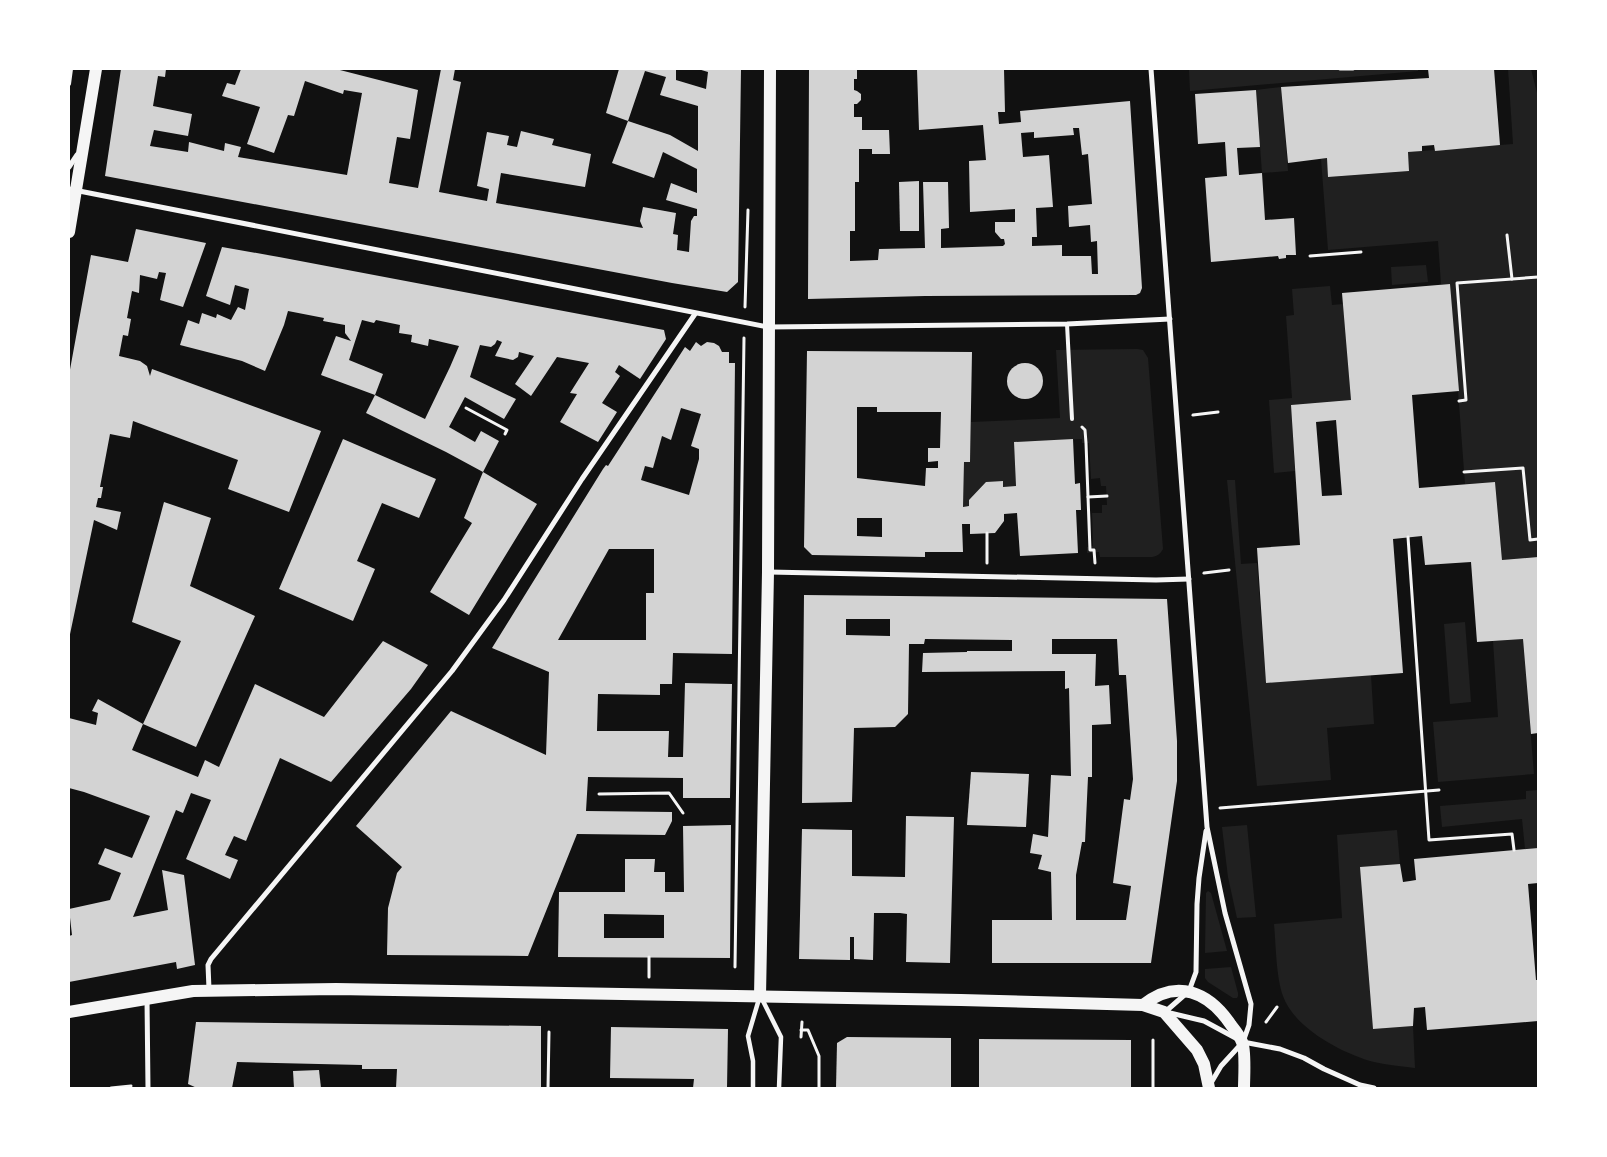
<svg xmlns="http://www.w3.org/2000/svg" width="1607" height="1157" viewBox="0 0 1607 1157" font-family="Roboto,sans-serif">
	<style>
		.green { fill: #202020 }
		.building { fill: #d3d3d3; fill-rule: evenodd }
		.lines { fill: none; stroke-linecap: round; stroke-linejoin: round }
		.path { stroke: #f5f5f5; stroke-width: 3 }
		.service { stroke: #f5f5f5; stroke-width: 4 }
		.pedestrian { stroke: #f5f5f5; stroke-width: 4.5 }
		.minor { stroke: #f5f5f5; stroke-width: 5 }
		.primary { stroke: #f5f5f5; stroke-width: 12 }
	</style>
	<rect width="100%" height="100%" fill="#111"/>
	<g class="green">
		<path d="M1189 69H1418V71L1190 91Z"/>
		<path d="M1508 69H1531L1538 97V557L1502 560 1495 482 1465 484 1450 284H1441L1438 241 1328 250 1321 159 1327 158 1329 177 1409 171 1408 152 1513 144Z"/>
		<path d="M1281 87 1288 171 1262 173 1256 90Z"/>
		<path d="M1426 265 1428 282 1392 285 1391 267Z"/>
		<path d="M1330 286 1332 305 1343 304 1351 400 1291 405 1295 471 1274 473 1269 400 1292 398 1286 316 1294 315 1292 289Z"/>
		<path d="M1137 349 1143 350 1148 358 1163 549C1160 554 1158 556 1152 557H1100L1099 552 1087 553V547L1093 546 1092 513H1102V505H1107L1106 486H1101L1100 478 1091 479 1089 443H1082V439L1014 442 1016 486 1003 487 1002 481 987 482 969 500V506L963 507 964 462H970L971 422 1060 418 1056 350Z"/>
		<path d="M1227 480H1235L1241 564 1257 563 1266 683 1371 675 1374 724 1327 728 1331 780 1257 786Z"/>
		<path d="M1465 622 1471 702 1450 704 1444 624Z"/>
		<path d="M1523 639 1534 774 1438 782 1433 722 1498 717 1493 641Z"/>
		<path d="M1538 790V848L1525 849 1522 819 1442 827 1440 806 1526 799V791Z"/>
		<path d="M1247 825 1256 917 1237 918 1228 877 1222 827Z"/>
		<path d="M1397 830 1400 864 1361 867 1373 1029 1413 1026 1415 1068C1402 1066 1387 1065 1374 1062 1343 1054 1294 1028 1283 996 1276 977 1276 945 1274 924L1342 918 1337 835Z"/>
		<path d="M1208 891 1211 893 1227 951 1205 953 1206 893Z"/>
		<path d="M1231 967 1238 993V996L1237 998H1233L1208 982 1205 978V969Z"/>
	</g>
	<g class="building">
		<path d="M121 69H166L165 77 158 76 153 106 192 114 188 136 154 130 150 146 188 152 189 142 224 151 225 143 241 147 238 157 347 175 362 93 344 90 343 94 305 81 294 116 288 115 274 153 247 144 260 107 222 96 227 83 235 85 241 69H336L418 90 410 139 397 137 389 183 418 188 441 69H455L453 80 461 82 439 192 487 201 489 189 477 186 487 132 509 136 507 145 517 147 521 131 554 139 552 145 591 154 585 187 501 173 496 203 643 228 640 221 643 207 676 213 673 234 678 235 677 250 689 252 691 221 694 216H697V209L666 200 671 183 697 193V169L663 152 654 178 612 163 628 121 670 135 698 151V106L660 95 666 77 645 71 628 121 606 113 619 69H676V80L706 89 708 72 698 69H741L738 282 727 292 672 283 105 176Z"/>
		<path d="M809 69H857V79H854V90L857 91 861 94V100L857 104H854V117H862V130H889L890 154H872V149H859V182H855V231H850V261L878 260 879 249 925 248 923 182H948L949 228 941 229V248L1003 246 1005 244 1004 239H1001L995 232V222H1015V209L970 212 969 161 986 160 983 125 919 130 917 69H1004L1005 112H998L999 124 1021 122 1020 111 1130 101 1142 288 1140 293 1136 295 925 296 808 299ZM1073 128H1079L1082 155 1088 154 1092 204 1068 206 1069 227 1090 225 1091 242 1097 241 1098 274H1092L1091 256H1062V245L1032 246V237H1037L1036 208 1053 207 1049 155 1023 157 1021 133 1034 132V138L1074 135Z"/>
		<path d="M1428 69H1494L1500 145 1435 151 1434 145 1422 146V151L1408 152 1409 171 1328 177 1327 158 1288 163 1281 87 1429 78Z"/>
		<path d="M1256 90 1260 147 1237 148 1239 175 1262 173 1265 220 1294 218 1296 255H1286V258L1279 259 1278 256 1211 262 1205 178 1227 176 1225 142 1198 144 1195 94Z"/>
		<path d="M919 181V231H900L899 182Z"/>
		<path d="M136 229 206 243 183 307 160 300 166 273 159 272 157 279 140 275 139 293 132 291 127 318 131 319 128 336 123 335 119 356 140 361 147 366 150 376 152 369 321 431 289 512 228 489 238 460 133 421 130 438 110 434 100 487H103L101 498H98L96 507 121 512 117 530 94 520 69 639V375L91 255 128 262Z"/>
		<path d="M222 247 279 257 664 330 666 339 640 379 619 365 615 372 620 376 602 403 617 412 598 442 560 422 577 394 570 393 589 363 557 357 531 396 515 384 534 356 519 352 518 357 513 360 495 356 502 342 497 340 495 344 491 347 480 345 470 377 516 399 504 419 465 397 449 427 475 442 481 431 499 441 483 472 446 452 366 413 375 395 425 419 450 367 459 346 429 339 428 346 411 342 412 335 399 333 400 325 376 320 374 323 362 320 349 360 383 374 375 395 321 375 336 336 351 341 345 333V325L323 321 324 318 288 311 284 325 265 371 242 361 180 345 188 320 199 324 202 313 216 318 217 314 231 320 238 307 245 310 249 289 235 285 230 305 206 296Z"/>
		<path d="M1450 284 1459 391 1412 395 1419 488 1495 482 1502 560 1538 557V733L1531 734 1523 639 1477 642 1471 562 1425 565 1422 536 1393 539 1403 673 1266 683 1257 548 1300 545 1291 405 1351 400 1342 293ZM1336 420 1342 495 1322 496 1316 422Z"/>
		<path d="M696 342 701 346 707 342 714 343 719 346 722 352H729V363H735L732 654 673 653 672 684H660V695L598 694 597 731H669L668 757H683L685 683 732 684 730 798H683V778L588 777 586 811 672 812V821L665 835 577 834 528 956 387 955 388 908 397 873 402 867 356 826 451 711 546 755 549 672 492 648 603 469 606 465 608 466 685 347 690 351ZM681 408 701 414 691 446 699 449V459L689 495 641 480 645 466 653 468 662 436 671 440ZM609 549H654V593H646V640H558Z"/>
		<path d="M807 351 972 352 970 462H964L963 507 969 506V500L986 482 1003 481V487L1016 486 1014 442 1073 439 1075 484 1080 483 1081 510H1076L1078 553 1020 556 1017 513 1004 514V521L995 533 970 534V524H962L963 552H925V557L812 555 804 547ZM857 407H877V412H941L940 448H928V462L938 461V468H926L925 486 857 478ZM857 518H882V537L857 536Z"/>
		<circle cx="1025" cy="381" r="18"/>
		<path d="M343 439 436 479 419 518 382 503 357 561 375 569 353 621 279 589Z"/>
		<path d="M483 472 537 504 469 615 430 592 472 523 464 518Z"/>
		<path d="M164 502 211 518 190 586 255 616 196 747 143 724 181 641 132 622Z"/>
		<path d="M804 595 1167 599 1177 741V781L1151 963H992V920H1052L1051 872 1038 869 1042 855 1030 853 1033 834 1048 837 1051 775 1071 776 1069 688 1065 689V671L922 672 923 653 967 652V651H1012V640L925 639 924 644H909L908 714 895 727 854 728 852 802 802 803ZM846 619H890V636L846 635ZM1052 639H1117L1119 675H1126L1133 779 1130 800 1124 799 1113 883 1131 886 1126 920H1076V875L1082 842H1085L1088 777H1092V725L1111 724 1109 685 1095 686 1096 654H1052Z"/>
		<path d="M383 641 428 665 411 689 331 782 280 758 246 841 234 836 225 855 238 860 230 879 186 859 211 800 191 793 183 813 176 810 133 917 168 910 162 870 184 875 195 965 177 969 176 962 69 982V936L72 935 69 909 110 900 121 873 98 864 105 848 132 858 150 816 84 792 69 788V718L96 725 98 713 92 711 98 699 143 724 132 750 198 777 205 760 219 767 255 684 324 717Z"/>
		<path d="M971 772 1029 774 1026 827 967 825Z"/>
		<path d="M906 816 954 817 950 963 906 962 907 914 900 913H874L873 960 854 959V937H850V960L799 959 802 829 852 830V876L905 877Z"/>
		<path d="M731 825 730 958 558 957 559 892H625V859H655L654 872H665V892H684L683 826ZM604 914 664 915V938H604Z"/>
		<path d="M1538 848V883L1528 884 1536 980H1538V1021L1427 1030 1425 1007 1414 1008 1413 1026 1373 1029 1360 867 1400 864 1403 882 1410 881 1416 880 1414 859Z"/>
		<path d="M196 1022 541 1026V1088H396L397 1069H362V1065L237 1062 232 1088H197L188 1084Z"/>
		<path d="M611 1027 728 1029 727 1088H693L694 1079 610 1078Z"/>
		<path d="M847 1037 951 1038V1088H836L837 1043Z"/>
		<path d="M979 1039 1131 1040V1088H979Z"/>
		<path d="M319 1070 321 1088H294L293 1071Z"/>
	</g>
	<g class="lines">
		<g class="path">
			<path d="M1340 69H1353"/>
			<path d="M1507 235 1512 279"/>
			<path d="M1310 256 1361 252"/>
			<path d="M745 307 748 210"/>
			<path d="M1459 401 1466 400 1457 283 1538 277"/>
			<path d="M466 408 507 430 505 434"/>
			<path d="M1193 415 1218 412"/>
			<path d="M1082 427 1085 430 1086 443 1090 550H1094L1095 563"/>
			<path d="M1464 472 1523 468 1530 540 1538 539"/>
			<path d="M1088 497 1107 496"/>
			<path d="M987 533V563"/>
			<path d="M1408 537 1429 840 1512 834 1514 850"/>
			<path d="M1204 573 1229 570"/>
			<path d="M599 794 669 793 683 813"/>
			<path d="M1220 808 1439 790"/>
			<path d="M649 957V977"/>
			<path d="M735 967 744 338"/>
			<path d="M1266 1022 1277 1007"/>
			<path d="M801 1030H808L819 1056V1088"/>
			<path d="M801 1037 802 1022"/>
			<path d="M1153 1040V1088"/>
			<path d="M111 1088 131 1086"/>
			<path d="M548 1088 549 1032"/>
		</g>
		<g class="service">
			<path d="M69 84 71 69"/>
			<path d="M1067 324 1072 419"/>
		</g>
		<g class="pedestrian">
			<path d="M762 999 781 1037 779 1088"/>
			<path d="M753 1088V1061L748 1036 759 999"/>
		</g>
		<g class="minor">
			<path d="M1151 69 1207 827 1225 913 1251 1004 1249 1025 1243 1042 1221 1066 1211 1083"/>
			<path d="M69 167 77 155"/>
			<path d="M69 189 768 327 1067 324 1170 319"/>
			<path d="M769 572 1156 580 1189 579"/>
			<path d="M209 989 208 965 211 959 452 671 504 600 582 479 695 314"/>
			<path d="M147 999 148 1088"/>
			<path d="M1165 1012 1189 991 1196 972 1197 904 1199 878 1206 831"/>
			<path d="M1170 1013 1204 1021 1243 1042 1280 1049 1304 1058 1324 1069 1360 1085 1374 1088"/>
		</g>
		<g class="primary">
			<path d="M69 232 96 69"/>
			<path d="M760 996 768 572 770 69"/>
			<path d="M1143 1005C1177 978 1209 992 1231 1025 1235 1030 1240 1036 1242 1042 1246 1050 1244 1078 1244 1088"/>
			<path d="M69 1012 193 991 336 989 961 1000 1143 1005 1164 1012 1197 1050 1204 1064 1209 1088"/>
		</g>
	</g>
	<rect width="1607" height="1157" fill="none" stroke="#ffffff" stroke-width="140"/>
</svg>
